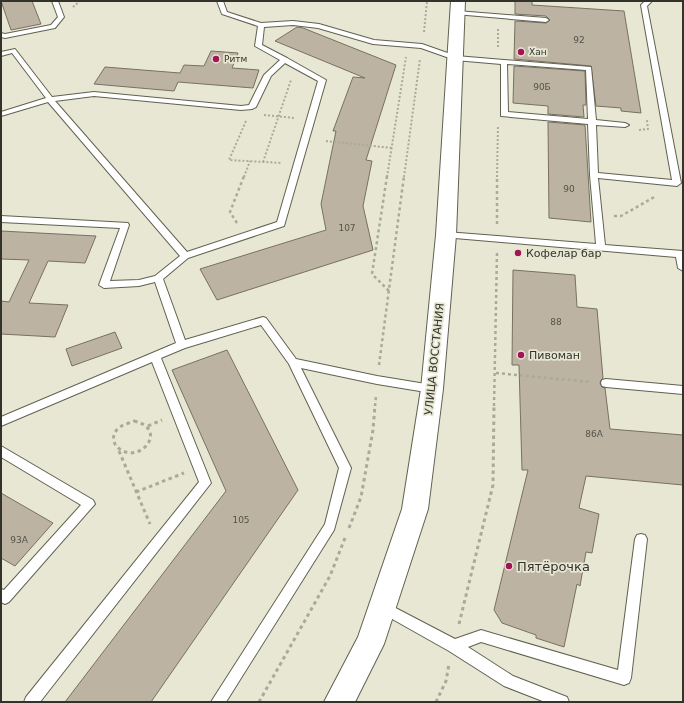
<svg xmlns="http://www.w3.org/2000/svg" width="684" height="703" viewBox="0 0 684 703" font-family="'DejaVu Sans',sans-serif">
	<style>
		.building { fill: #bcb3a3; stroke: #787061 }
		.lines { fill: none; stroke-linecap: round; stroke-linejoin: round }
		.lane-casing { stroke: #616151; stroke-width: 2 }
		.primary-casing { stroke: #616151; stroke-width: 2 }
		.path-far2 { stroke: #aaaa9b; stroke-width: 2; stroke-dasharray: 2 2; stroke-linecap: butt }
		.path-far1 { stroke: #aaaa9b; stroke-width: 2.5; stroke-dasharray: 3 3; stroke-linecap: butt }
		.path { stroke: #aaaa9b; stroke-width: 3; stroke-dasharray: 3.5 3.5; stroke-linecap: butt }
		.lane { fill: #fff; fill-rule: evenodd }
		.primary { fill: #fff; fill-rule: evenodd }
		.poi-dot { fill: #a41455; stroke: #e7e7d4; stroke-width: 1.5 }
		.labels { text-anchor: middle; stroke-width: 3.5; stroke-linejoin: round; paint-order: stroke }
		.number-label { font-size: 9px; fill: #55534a }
		.far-poi-label { font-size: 9px; fill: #33332c; stroke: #e7e7d4; text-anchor: start }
		.poi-label { font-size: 11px; fill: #33332c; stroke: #e7e7d4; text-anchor: start }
		.street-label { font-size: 11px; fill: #33332c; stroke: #e7e7d4 }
		.near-poi-label { font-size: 13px; fill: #33332c; stroke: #e7e7d4; text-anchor: start }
	</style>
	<rect width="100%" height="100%" fill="#e7e7d4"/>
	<g class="building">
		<path d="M1 1H32L41 24 11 30Z"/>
		<path d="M515 1H532V5L624 11 641 113 621 111V108L596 106 591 66 514 59 515 21 546 23 550 20 546 16 515 14Z"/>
		<path d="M297 27 303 28 396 65 366 160 372 161 363 206 373 250 217 300 200 269 326 230 321 204 336 131H333L353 77 365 78 275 41Z"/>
		<path d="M211 51 238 53 232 68 259 70 253 88 178 82 174 91 94 84 105 67 180 73 184 65 204 66Z"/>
		<path d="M514 66 585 71 586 105H583L584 117 548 114V106L513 103Z"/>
		<path d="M548 122 585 125 591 222 549 218Z"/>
		<path d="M1 231 96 236 85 263 48 261 29 303 68 305 55 337 1 334V301L9 302 29 260 1 259Z"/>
		<path d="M513 270 575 275 577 307 597 309 603 378 601 380 600 383 602 387 605 388 610 429 683 435V485L586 476 579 508 599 514 592 553 586 552 580 586 577 584 564 647 536 638V635L502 623 494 610 528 470H522L519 365H512Z"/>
		<path d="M115 332 122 348 72 366 66 349Z"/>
		<path d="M227 350 298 490 151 702H65L226 491 172 370Z"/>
		<path d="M1 493 53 523 15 566 1 558Z"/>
	</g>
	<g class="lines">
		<defs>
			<g id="lane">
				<path d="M52 1H58L64 17 55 28 5 38 1 37V33L5 34 51 25 58 17Z"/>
				<path d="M217 1H223L227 12 261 23 293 21 319 24 374 40 422 44 456 56 591 67 596 120 625 123 629 125 625 127 596 125 598 173 672 180 641 5 645 1H652L647 6 681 183 677 186 598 178 605 245 683 251V271L678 268 676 257 443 237 442 235 443 233 446 232 596 244 590 175 588 124 501 116V64L455 60 421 48 373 44 318 28 293 25 264 27 262 45 287 58 326 80 284 226 188 258 163 279 185 340 263 317 266 318 296 359 377 376 432 385 436 386 437 389 436 392 432 393 377 384 301 368 351 468 334 530 226 702H211L325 524 339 468 289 364 261 325 185 348 161 358 211 483 40 702H24L26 697 199 482 152 362 1 426V417L176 343 155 282 139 286 104 288 99 285 120 228 1 222V216L128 223 129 225 110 281 139 280 155 276 180 256 48 102 1 116V112L46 98 12 53 1 56V52L15 49 52 97 94 92 241 106 249 105 264 75 280 60 255 46 258 26 222 14ZM285 63 318 81 277 222 187 252 55 101 94 96 241 110 252 109 256 107 271 76ZM507 64 586 70 588 119 508 112Z"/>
				<path d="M457 11 546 18 549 20 546 22 455 14V12Z"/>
				<path d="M606 379 683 386V394L606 387 602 386 601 383 602 380Z"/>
				<path d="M1 446 93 500 95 504 9 602 5 604 1 602V589L4 590 81 505 1 457Z"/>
				<path d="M641 534 645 535 647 539 631 678 629 683 624 685 481 642 468 647 513 676 567 697 569 702H545L504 686 449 651 378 611 376 607 378 603 382 601 386 603 455 639 481 630 618 670 635 539 637 535Z"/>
			</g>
			<path id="primary" d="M451 1H465L456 235 443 389 428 509 384 644 355 702H324L358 637 402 509 421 389 436 235Z"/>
		</defs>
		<use href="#lane" class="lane-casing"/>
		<use href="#primary" class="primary-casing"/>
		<g class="path-far2">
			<path d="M73 7 80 1"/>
			<path d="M498 29V48"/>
			<path d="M424 32 427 1"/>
			<path d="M264 115 295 118"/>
			<path d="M246 121 229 160 282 163"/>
			<path d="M639 130 648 129 647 121H650"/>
			<path d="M326 141 392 148"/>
			<path d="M263 162 291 80"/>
			<path d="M244 177 250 161"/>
			<path d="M387 177 406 57"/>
			<path d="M404 177 420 59"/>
			<path d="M497 177 498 125"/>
		</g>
		<g class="path-far1">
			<path d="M387 176 372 274 390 292"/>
			<path d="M614 216H621L656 196"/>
			<path d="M237 223 230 212 244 176"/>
			<path d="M497 224V176"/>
			<path d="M379 365 404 176"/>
			<path d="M496 373 591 382"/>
			<path d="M375 406 376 396"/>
			<path d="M494 406 497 253"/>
		</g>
		<g class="path">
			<path d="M134 421C168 429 142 461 123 451 112 446 110 434 120 427 124 424 130 423 134 421Z"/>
			<path d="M148 426 162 420"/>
			<path d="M119 451 150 524"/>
			<path d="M136 492 184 473"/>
			<path d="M349 528 361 497 373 430 375 405"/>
			<path d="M459 624 493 485 494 405"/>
			<path d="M259 702 330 576 345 538"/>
			<path d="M436 702 446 681 449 664"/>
		</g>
		<use href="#lane" class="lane"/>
		<use href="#primary" class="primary"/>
	</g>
	<g class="poi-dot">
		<circle cx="521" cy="52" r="4"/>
		<circle cx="216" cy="59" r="4"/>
		<circle cx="518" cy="253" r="4"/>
		<circle cx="521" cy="355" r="4"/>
		<circle cx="509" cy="566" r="4"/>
	</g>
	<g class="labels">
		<g class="number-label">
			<text x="579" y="43">92</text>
			<text x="542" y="90">90Б</text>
			<text x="569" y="192">90</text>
			<text x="347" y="231">107</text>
			<text x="556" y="325">88</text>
			<text x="594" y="437">86А</text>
			<text x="241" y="523">105</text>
			<text x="19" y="543">93А</text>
		</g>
		<g class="far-poi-label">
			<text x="529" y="55">Хан</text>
			<text x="224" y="62">Ритм</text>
		</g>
		<g class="poi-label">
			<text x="526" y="257">Кофелар бар</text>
			<text x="529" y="359">Пивоман</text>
		</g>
		<g class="street-label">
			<text transform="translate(434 359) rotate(-84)" y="4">УЛИЦА ВОССТАНИЯ</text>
		</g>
		<g class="near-poi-label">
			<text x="517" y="571">Пятёрочка</text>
		</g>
	</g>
	<rect width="684" height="703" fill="none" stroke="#33332c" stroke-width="4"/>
</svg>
